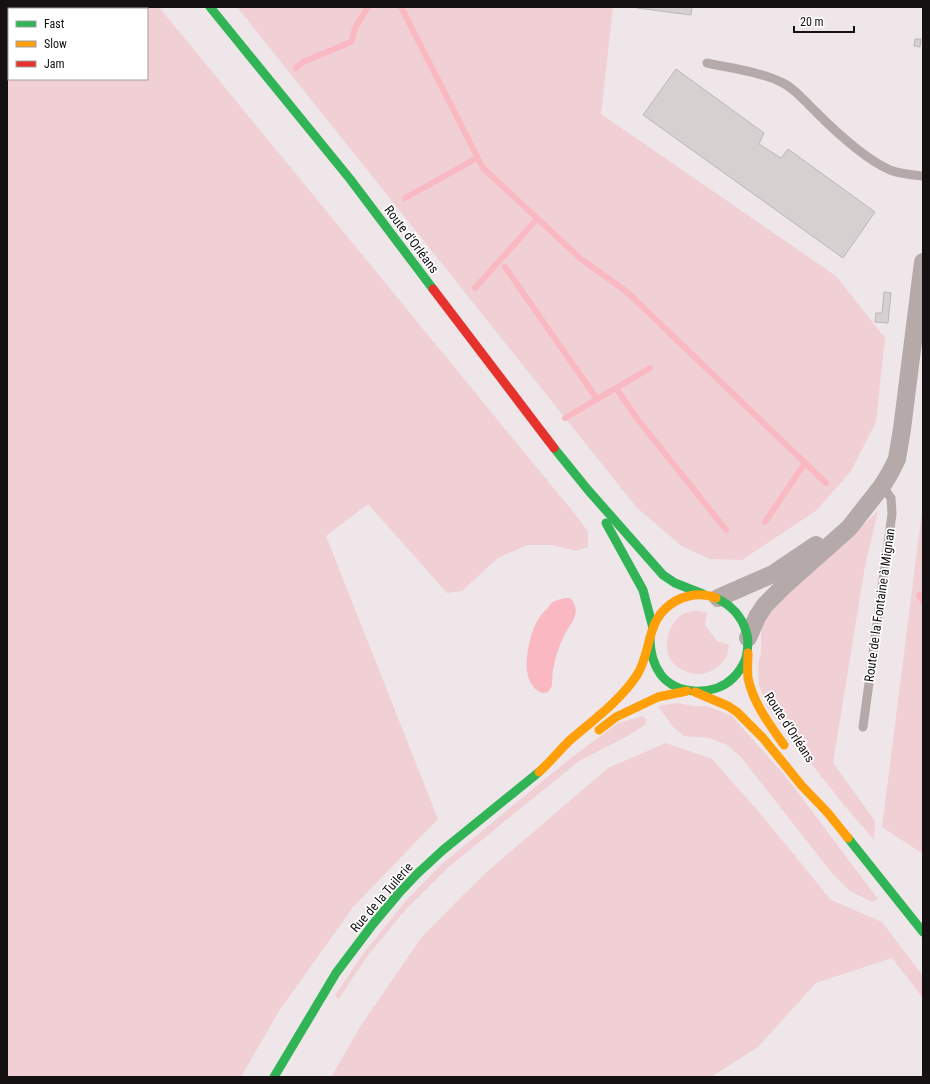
<svg xmlns="http://www.w3.org/2000/svg" width="930" height="1084" viewBox="0 0 930 1084" font-family="'Roboto Condensed',sans-serif">
	<style>
		.green { fill: #f1d0d5; fill-rule: evenodd }
		.water { fill: #f9b8c2 }
		.lines { fill: none; stroke-linecap: round; stroke-linejoin: round }
		.stream { stroke: #f9b8c2; stroke-width: 6 }
		.building { fill: #d6d0d1; stroke: #bcb7b8 }
		.lane { stroke: #b5a9aa; stroke-width: 9 }
		.street { stroke: #b5a9aa; stroke-width: 18 }
		.fast { stroke: #30b455; stroke-width: 9 }
		.slow { stroke: #ff9f0a; stroke-width: 9 }
		.jam { stroke: #e5322d; stroke-width: 9 }
		.labels { text-anchor: middle; stroke-width: 3.5; stroke-linejoin: round; paint-order: stroke }
		.street-label { font-size: 13px; fill: #151011; stroke: #fff }
	</style>
	<rect width="100%" height="100%" fill="#eee6e8"/>
	<g class="green">
		<path d="M7 7H159L579 519 588 532V547L576 551 552 545H527L498 558 462 591 447 593 368 504 326 536 438 819 354 906 279 1011 241 1077H7ZM9 9H147V79H9Z"/>
		<path d="M237 7H613L601 114 836 276 885 338 876 422 851 471 817 510 742 560 710 559 683 547 637 508Z"/>
		<path d="M923 504V854L882 827Z"/>
		<path d="M878 511 865 566 833 763 875 821 874 840 843 804 767 707 759 685 758 664 761 654V632L764 621 770 611 785 596Z"/>
		<path d="M692 611H700L707 613 705 625 717 641 729 645C728 649 728 653 726 657 722 665 711 673 701 674 693 675 679 670 673 663 661 649 668 623 683 614 686 613 690 612 692 611Z"/>
		<path d="M678 703 693 706H707L732 716 787 778 878 899 872 902 850 891 831 872 740 756 727 745 710 738 684 736 674 728 658 706Z"/>
		<path d="M643 716 646 719 645 725 626 737 579 761 451 865 407 908 369 954 338 1000 335 995 363 954 403 904 443 863 572 757 618 723Z"/>
		<path d="M666 743 712 759 760 813 831 900 882 922 923 976V998L892 958 816 983 758 1047 711 1077H331L362 1024 421 938 462 896 488 871 608 768Z"/>
	</g>
	<path class="water" d="M565 598H570C584 613 569 624 563 638 558 648 555 659 553 670 552 675 553 683 551 688 544 700 532 688 529 679 523 664 530 631 539 618 541 614 544 612 547 609 549 607 551 603 553 602 556 600 561 599 565 598Z"/>
	<g class="lines">
		<g class="stream">
			<path d="M401 7 483 168 581 259 627 292 826 483"/>
			<path d="M296 68 303 62 351 42 356 26 368 7"/>
			<path d="M405 198 477 158"/>
			<path d="M505 267 597 399"/>
			<path d="M475 288 537 219"/>
			<path d="M616 388 638 420 726 530"/>
			<path d="M565 418 650 368"/>
			<path d="M765 522 805 463"/>
			<path d="M919 595 923 601"/>
		</g>
	</g>
	<g class="building">
		<path d="M637 7H692L691 15 637 8Z"/>
		<path d="M915 39H921L920 47 914 46Z"/>
		<path d="M676 69 764 133 759 144 781 158 788 149 875 212 843 258 643 115Z"/>
		<path d="M884 292 891 293 888 323 875 322 876 313H882Z"/>
	</g>
	<g class="lines">
		<g class="lane">
			<path d="M707 63C730 68 761 72 781 82 795 88 805 102 816 112 835 131 865 159 890 170 900 174 912 175 923 176"/>
			<path d="M863 727 892 514 891 498 882 486"/>
		</g>
		<g class="street">
			<path d="M718 598 773 574 816 545"/>
			<path d="M748 638 757 617 765 605 786 584 849 528 882 486 890 473 897 459 902 429 923 262"/>
		</g>
		<g class="fast">
			<path d="M210 7 350 179 433 289"/>
			<path d="M554 448 588 490 663 575 675 583 703 594"/>
			<path d="M606 523 643 590 653 628"/>
			<path d="M650 638C650 652 653 664 661 675 678 696 715 696 733 678 739 672 743 666 746 658 748 649 749 639 746 631 741 615 731 605 716 598"/>
			<path d="M848 838 923 932"/>
			<path d="M274 1077 336 973 373 924 399 893 418 873 443 850 539 772"/>
		</g>
		<g class="slow">
			<path d="M748 653C748 661 747 670 748 678 753 703 770 725 784 745"/>
			<path d="M695 692 728 706 737 712 763 738 802 786 827 812 848 838"/>
			<path d="M599 730 616 717 658 697 687 691"/>
			<path d="M539 772C550 762 559 751 569 741 592 721 620 701 637 675 650 655 647 626 665 609 678 596 699 591 716 598"/>
		</g>
		<path class="jam" d="M433 289 554 448"/>
	</g>
	<g class="labels">
		<g class="street-label">
			<text transform="translate(412 239) rotate(53)" y="5">Route d'Orléans</text>
			<text transform="translate(879 605) rotate(-82)" y="5">Route de la Fontaine à Mignan</text>
			<text transform="translate(790 727) rotate(57)" y="5">Route d'Orléans</text>
			<text transform="translate(381 897) rotate(-49)" y="5">Rue de la Tuilerie</text>
		</g>
	</g>
	<rect width="930" height="1084" fill="none" stroke="#151011" stroke-width="16"/>
	<rect x="8" y="8" width="140" height="72" fill="#ffffff" stroke="#a19fa0"/>
	<rect x="16" y="21" width="20" height="6" fill="#30b455" stroke="#a19fa0"/>
	<text x="44" y="28" font-size="12" fill="#151011">Fast</text>
	<rect x="16" y="41" width="20" height="6" fill="#ff9f0a" stroke="#a19fa0"/>
	<text x="44" y="48" font-size="12" fill="#151011">Slow</text>
	<rect x="16" y="61" width="20" height="6" fill="#e5322d" stroke="#a19fa0"/>
	<text x="44" y="68" font-size="12" fill="#151011">Jam</text>
	<path d="M794 26v6h60v-6" fill="none" stroke="#151011" stroke-width="2"/>
	<text x="800" y="26" font-size="12" fill="#151011" stroke="#ffffff" stroke-width="3" paint-order="stroke">20 m</text>
</svg>
